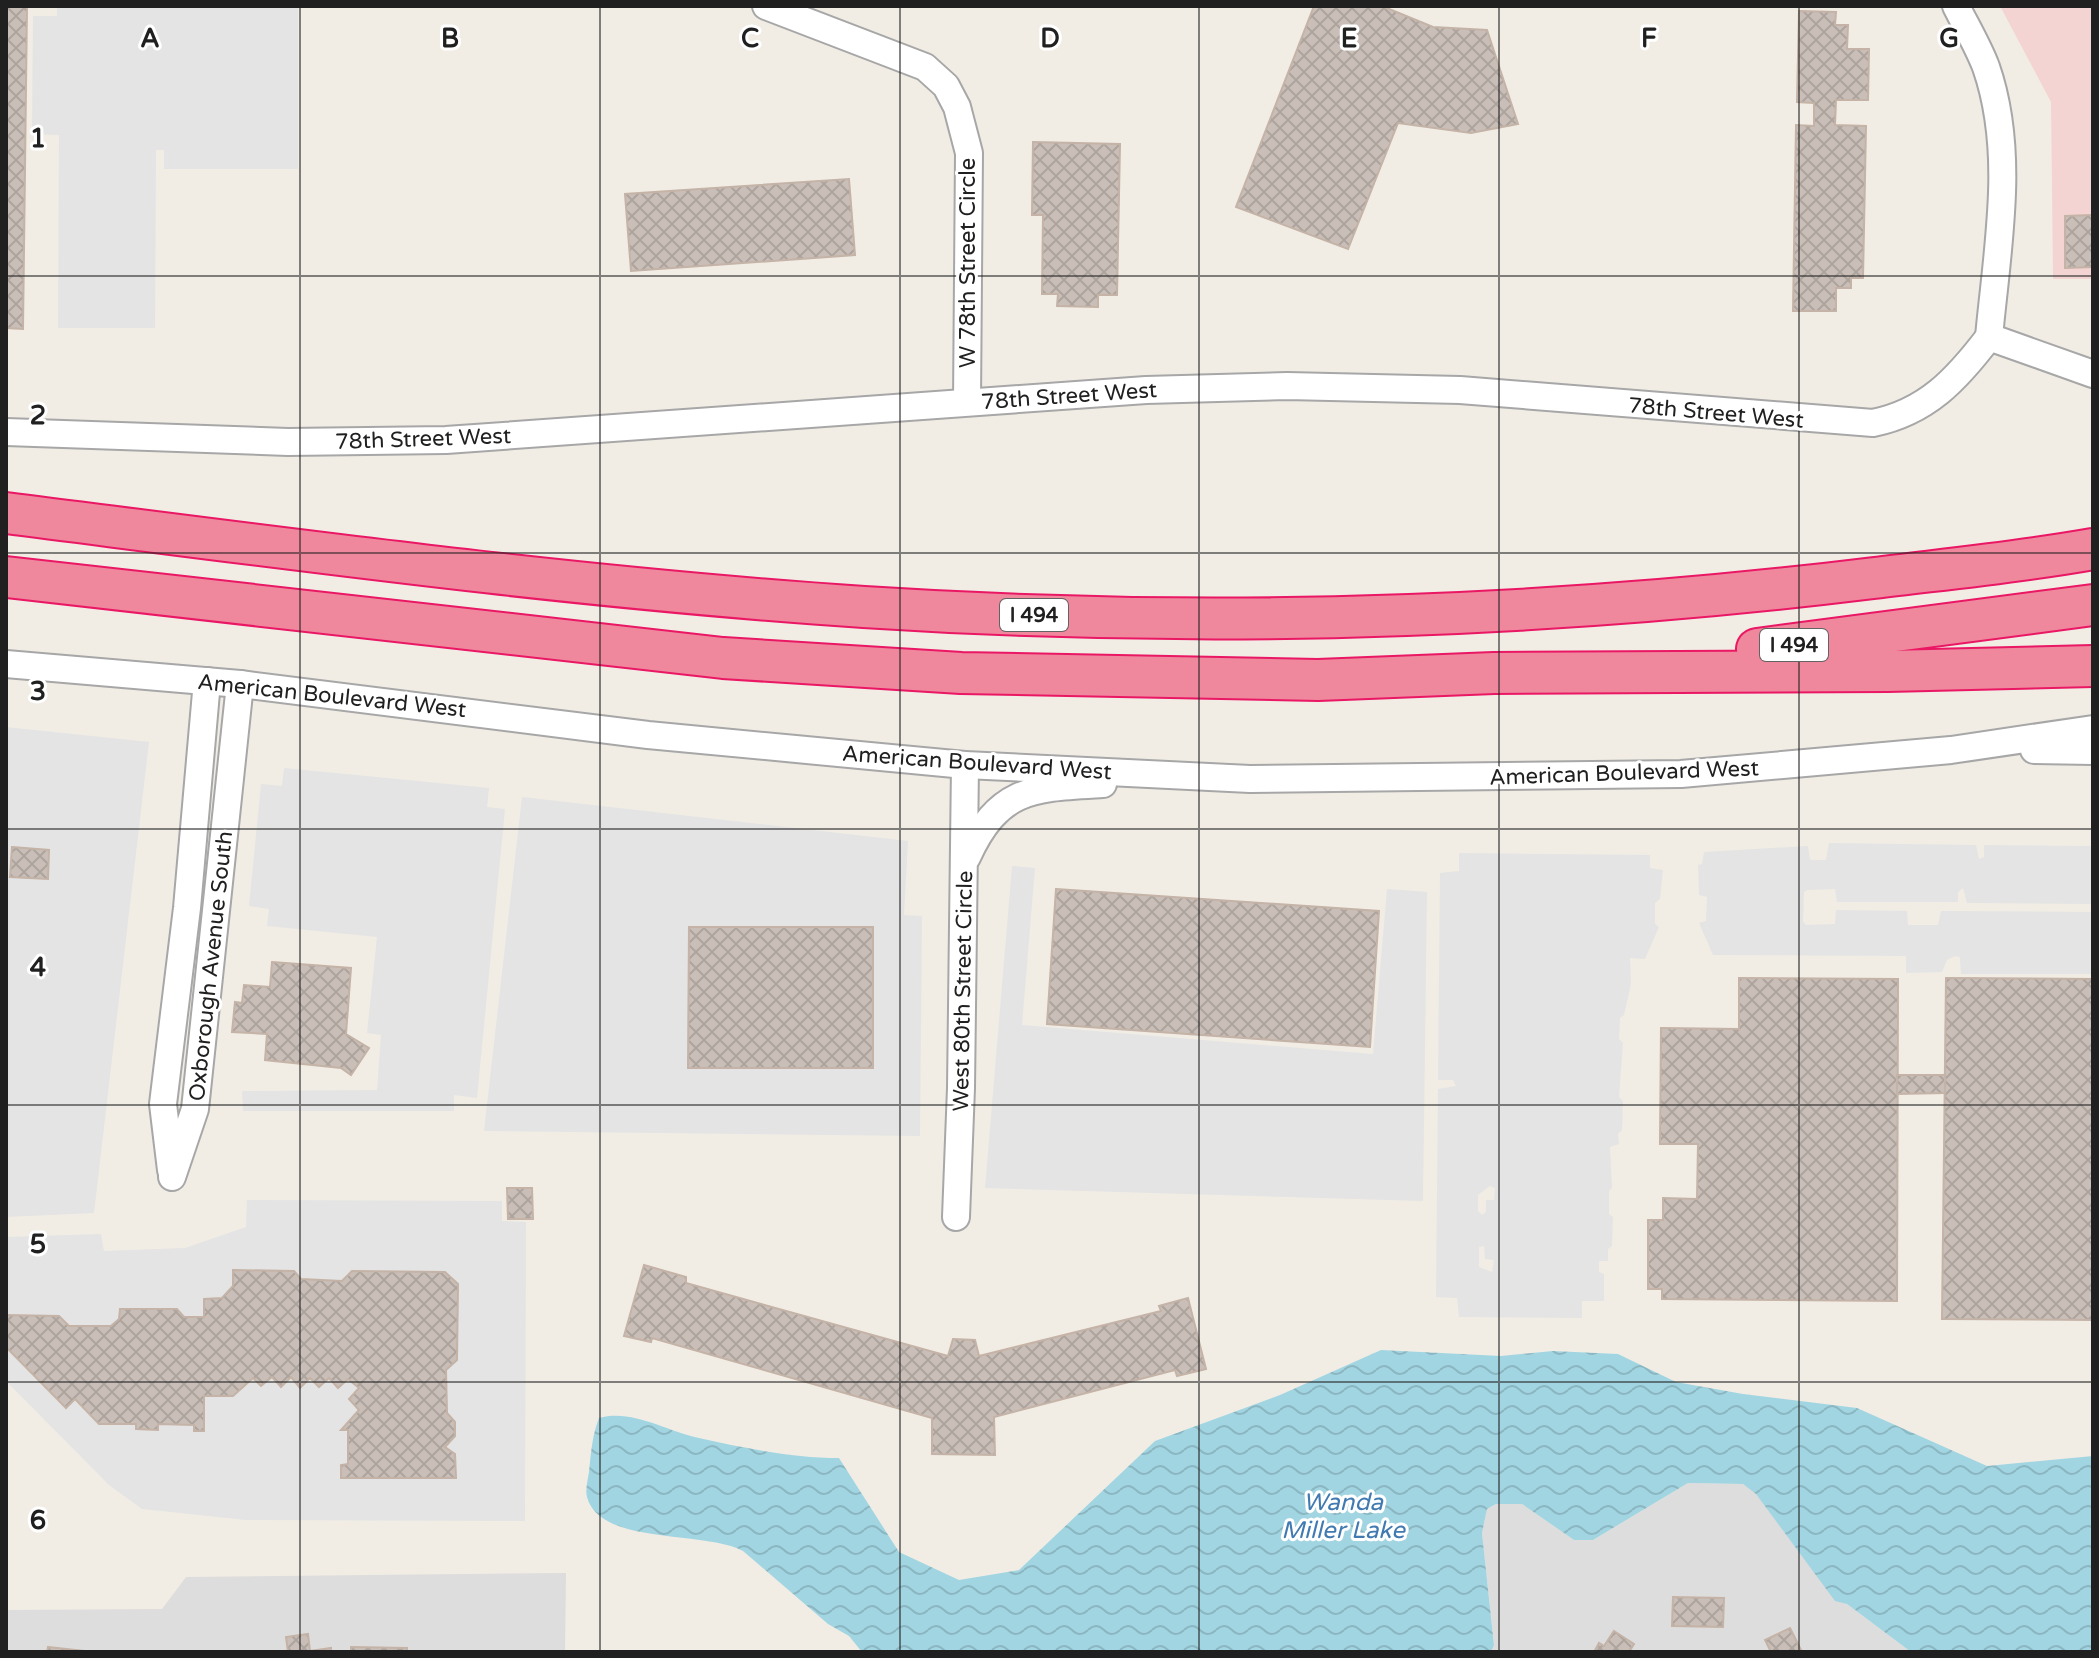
<svg xmlns="http://www.w3.org/2000/svg" width="2099" height="1658" viewBox="0 0 2099 1658" font-family="'Varela Round',sans-serif">
	<style>
		.residential { fill: #dedddd }
		.commercial { fill: #f3d4d3 }
		.parking { fill: #e4e4e4; fill-rule: evenodd }
		.water { fill: url(#water-waves) }
		.building { fill: url(#building-cross-hatch); stroke: #c4b3a6; stroke-width: 2 }
		.lines { fill: none; stroke-linecap: round; stroke-linejoin: round }
		.minor-casing { stroke: #a7a7a7; stroke-width: 30 }
		.highway-casing { stroke: #ea1764; stroke-width: 44 }
		.minor { stroke: #fff; stroke-width: 26 }
		.highway { stroke: #ef879d; stroke-width: 40 }
		.grid { fill: none; stroke: #202020; stroke-width: 2; stroke-opacity: 0.55 }
		.labels { text-anchor: middle; stroke-width: 6; stroke-linejoin: round; paint-order: stroke }
		.shield { fill: #fff; stroke: #636363; stroke-width: 2 }
		.shield-label { font-size: 20px; font-weight: bold; fill: #202020 }
		.street-label { font-size: 22px; fill: #202020; stroke: #fff }
		.water-label { font-size: 24px; font-style: italic; fill: #407ab1; stroke: #fff }
		.grid-label { font-size: 26px; text-anchor: middle; font-weight: bold; fill: #202020; stroke: #fff; stroke-width: 6; stroke-linejoin: round; paint-order: stroke }
	</style>
	<defs>
		<pattern id="water-waves" width="16" height="10" patternUnits="userSpaceOnUse" patternTransform="scale(2)"><rect width="16" height="10" fill="#a2d5e2"/><path d="M0 5q4-4 8 0t8 0" fill="none" stroke="#8bb7c2"/></pattern>
		<pattern id="building-cross-hatch" width="8" height="8" patternUnits="userSpaceOnUse" patternTransform="scale(2)"><rect width="8" height="8" fill="#cabfb8"/><path d="M0 0l8 8M0 8l8-8" fill="none" stroke="#ada49e"/></pattern>
	</defs>
	<rect width="100%" height="100%" fill="#f1ede5"/>
	<g class="residential">
		<path d="M1688 1483 1743 1484 1756 1493 1847 1604 1911 1652H1491L1494 1644 1482 1533 1487 1509 1496 1504H1522L1574 1540H1593Z"/>
		<path d="M566 1573 565 1652H6V1610L162 1609 186 1577Z"/>
	</g>
	<path class="commercial" d="M2000 6H2093V279H2053L2051 102Z"/>
	<g class="parking">
		<path d="M57 6H298V169H164V150H156L155 328H58L59 135 32 134 33 16H57Z"/>
		<path d="M6 727 149 742 94 1213 6 1217ZM12 848 49 850 48 878Z"/>
		<path d="M284 768 489 788 487 807 505 809 477 1098 454 1095V1111H243L242 1091 377 1090 381 1035 367 1033 377 937 267 926 269 909 249 906 261 784 282 786Z"/>
		<path d="M522 797 908 841 904 915 922 916 920 1136 484 1131ZM689 927H873V1068H689Z"/>
		<path d="M1829 843 1976 845 1979 859 1984 857V845L2093 846V904L1967 903 1963 888 1958 892V902H1837L1835 889 1807 890 1804 892 1803 921 1806 925 1835 924 1836 910 1907 911 1908 925H1938L1941 911 2093 912V974H1961L1960 957 1955 956 1947 960 1942 972 1906 973V956L1713 955 1699 923 1706 921 1707 897 1699 895 1698 865 1702 864 1704 852 1808 846 1810 860H1826Z"/>
		<path d="M1459 853 1650 855V868L1663 870 1660 899 1655 903V924L1659 927 1645 959 1630 958 1631 984 1624 1015 1620 1018 1619 1039 1623 1043 1619 1097 1623 1101 1622 1130 1618 1134 1619 1144 1610 1147 1612 1188 1609 1191V1214L1613 1217 1612 1246 1608 1249V1261H1599V1272L1604 1274V1301H1582V1318L1459 1317 1457 1298 1436 1297 1438 1089 1456 1086 1453 1080H1438L1440 873 1459 871ZM1490 1186 1495 1188 1494 1200H1486V1212L1482 1215 1478 1211V1195ZM1484 1246 1485 1259 1494 1260 1492 1272 1479 1267V1247Z"/>
		<path d="M1012 866 1035 868 1022 1025 1373 1054 1387 889 1427 892 1423 1201 985 1188Z"/>
		<path d="M247 1200 502 1201V1221L526 1222 525 1521 246 1520 142 1509 109 1485 6 1381V1347L66 1408 75 1399 99 1424H136V1429L157 1430 158 1424 194 1425V1431H204V1396H233L253 1378 261 1386 272 1377 281 1387 291 1377 348 1379 359 1388 349 1399 359 1410 342 1430 456 1477 455 1455 445 1447 455 1435V1422L447 1413 446 1370 352 1271 342 1281 301 1279 233 1286 222 1298 204 1299V1317H184L176 1309H120L119 1319 111 1326H69L59 1316 6 1315V1237L101 1234 104 1251 185 1248 246 1227Z"/>
	</g>
	<path class="water" d="M1381 1350 1501 1356 1553 1351 1618 1354 1676 1382 1743 1394 1857 1408 1987 1466 2093 1456V1652H1911L1847 1604 1835 1601 1756 1494 1743 1484 1688 1483 1593 1540H1574L1522 1504H1496L1487 1509 1482 1533 1494 1645 1491 1652H862L849 1636 828 1624 743 1551C705 1530 600 1546 587 1497 585 1490 588 1479 589 1472 591 1453 592 1436 599 1418 633 1409 665 1431 699 1438 744 1448 793 1458 839 1458L899 1552 959 1580 1019 1570 1155 1441 1280 1395Z"/>
	<g class="building">
		<path d="M6 6H27L23 329 6 328Z"/>
		<path d="M1314 6H1382L1433 27 1487 30 1518 124 1471 133 1398 123 1348 249 1236 207Z"/>
		<path d="M1799 11 1836 12 1835 25H1848L1847 49H1869L1868 100H1836L1835 125 1866 126 1863 278H1851V288H1836V311H1793L1796 125 1814 126V103L1797 102Z"/>
		<path d="M1033 142 1120 144 1117 295H1098V307L1057 306 1058 294H1042L1043 215H1032Z"/>
		<path d="M849 179 855 255 631 271 625 194Z"/>
		<path d="M2093 215V267L2065 268V216Z"/>
		<path d="M12 847 49 850 48 879 10 877Z"/>
		<path d="M1056 889 1379 911 1370 1047 1047 1024Z"/>
		<path d="M689 927H873V1068H688Z"/>
		<path d="M272 962 351 968 346 1034 369 1048 351 1075 341 1068 265 1060 267 1034 232 1032 235 1002 242 1003 244 985 270 987Z"/>
		<path d="M1739 978 1898 979 1897 1301 1662 1299V1289H1648V1220H1663V1198L1697 1199 1698 1144H1660L1661 1028 1739 1029Z"/>
		<path d="M1946 978 2093 979V1320L1942 1319Z"/>
		<path d="M1897 1075H1945V1093L1897 1094Z"/>
		<path d="M507 1188H532L533 1219H508Z"/>
		<path d="M644 1265 686 1277V1283L948 1356 953 1339 975 1340 979 1356 1161 1311 1159 1306 1188 1298 1206 1369 1177 1376 1175 1370 994 1417 995 1455 932 1454V1418L652 1338 651 1342 624 1336Z"/>
		<path d="M233 1270 294 1271 301 1279 342 1281 352 1271 445 1272 458 1284 457 1360 446 1370 447 1413 455 1422V1436L445 1447 455 1454 456 1478H341V1465L348 1464V1430H341L359 1410 349 1399 359 1388 348 1379 338 1388 329 1378 319 1387 310 1378 300 1388 291 1377 281 1387 272 1377 261 1386 253 1378 233 1396H204V1431H194V1425L158 1424V1430L136 1429V1424H99L75 1399 66 1408 6 1347V1315L59 1316 69 1326H111L119 1319 120 1309H177L184 1317H204V1299L222 1298 233 1286Z"/>
		<path d="M1673 1597 1724 1598 1723 1627 1672 1626Z"/>
		<path d="M1790 1628 1802 1652H1771L1765 1640Z"/>
		<path d="M1614 1631 1634 1644 1629 1652H1594L1599 1643 1604 1646Z"/>
		<path d="M308 1634 310 1651 331 1648V1652H288L286 1637Z"/>
		<path d="M48 1647 94 1652H47Z"/>
		<path d="M351 1647 407 1648V1652H351Z"/>
	</g>
	<g class="lines">
		<defs>
			<g id="minor">
				<path d="M766 6 925 67 946 86 957 107 969 153 967 402"/>
				<path d="M1956 6C1966 26 1978 46 1986 67 2016 153 1997 249 1989 337"/>
				<path d="M1989 337 2093 374"/>
				<path d="M6 432 288 442 446 440 1146 390 1287 386 1460 390 1873 423C1927 412 1957 379 1989 337"/>
				<path d="M6 664 240 684 648 735 965 765 1250 779 1681 774 1951 750 2093 729"/>
				<path d="M2034 750 2093 751"/>
				<path d="M967 857C999 787 1033 788 1103 784"/>
				<path d="M171 1170 163 1104 187 908 207 681"/>
				<path d="M172 1177 195 1109 240 684"/>
				<path d="M956 1217 961 1088 965 765"/>
			</g>
			<g id="highway">
				<path d="M6 513C291 549 577 588 864 607 1201 629 1540 619 1874 578 1947 569 2020 562 2093 549"/>
				<path d="M6 577 723 658 961 673 1318 680 1494 673 1888 671 2093 666"/>
				<path d="M1757 649 2093 605"/>
			</g>
		</defs>
		<use href="#minor" class="minor-casing"/>
		<use href="#highway" class="highway-casing"/>
		<use href="#minor" class="minor"/>
		<use href="#highway" class="highway"/>
	</g>
	<path class="grid" d="M300 6V1652M600 6V1652M900 6V1652M1199 6V1652M1499 6V1652M1799 6V1652M6 276H2093M6 553H2093M6 829H2093M6 1105H2093M6 1382H2093"/>
	<g class="labels">
		<g class="shield">
			<rect x="1000" y="599" width="68" height="32" rx="6"/>
			<rect x="1760" y="629" width="68" height="32" rx="6"/>
		</g>
		<g class="shield-label">
			<text x="1034" y="622">I 494</text>
			<text x="1794" y="652">I 494</text>
		</g>
		<g class="street-label">
			<text transform="translate(967 263) rotate(-90)" y="8">W 78th Street Circle</text>
			<text transform="translate(1069 395) rotate(-4)" y="8">78th Street West</text>
			<text transform="translate(1716 412) rotate(5)" y="8">78th Street West</text>
			<text transform="translate(423 438) rotate(-2)" y="8">78th Street West</text>
			<text transform="translate(332 695) rotate(6)" y="8">American Boulevard West</text>
			<text transform="translate(977 762) rotate(4)" y="8">American Boulevard West</text>
			<text transform="translate(1624 772) rotate(-2)" y="8">American Boulevard West</text>
			<text transform="translate(210 966) rotate(-84)" y="8">Oxborough Avenue South</text>
			<text transform="translate(962 991) rotate(-89)" y="8">West 80th Street Circle</text>
		</g>
		<g class="water-label">
			<text x="1343" y="1510">Wanda<tspan x="1343" dy="28">Miller Lake</tspan></text>
		</g>
	</g>
	<g class="grid-label">
		<text x="150" y="47">A</text>
		<text x="450" y="47">B</text>
		<text x="750" y="47">C</text>
		<text x="1050" y="47">D</text>
		<text x="1349" y="47">E</text>
		<text x="1649" y="47">F</text>
		<text x="1949" y="47">G</text>
		<text x="38" y="147">1</text>
		<text x="38" y="424">2</text>
		<text x="38" y="700">3</text>
		<text x="38" y="976">4</text>
		<text x="38" y="1253">5</text>
		<text x="38" y="1529">6</text>
	</g>
	<rect width="2099" height="1658" fill="none" stroke="#202020" stroke-width="16"/>
</svg>
